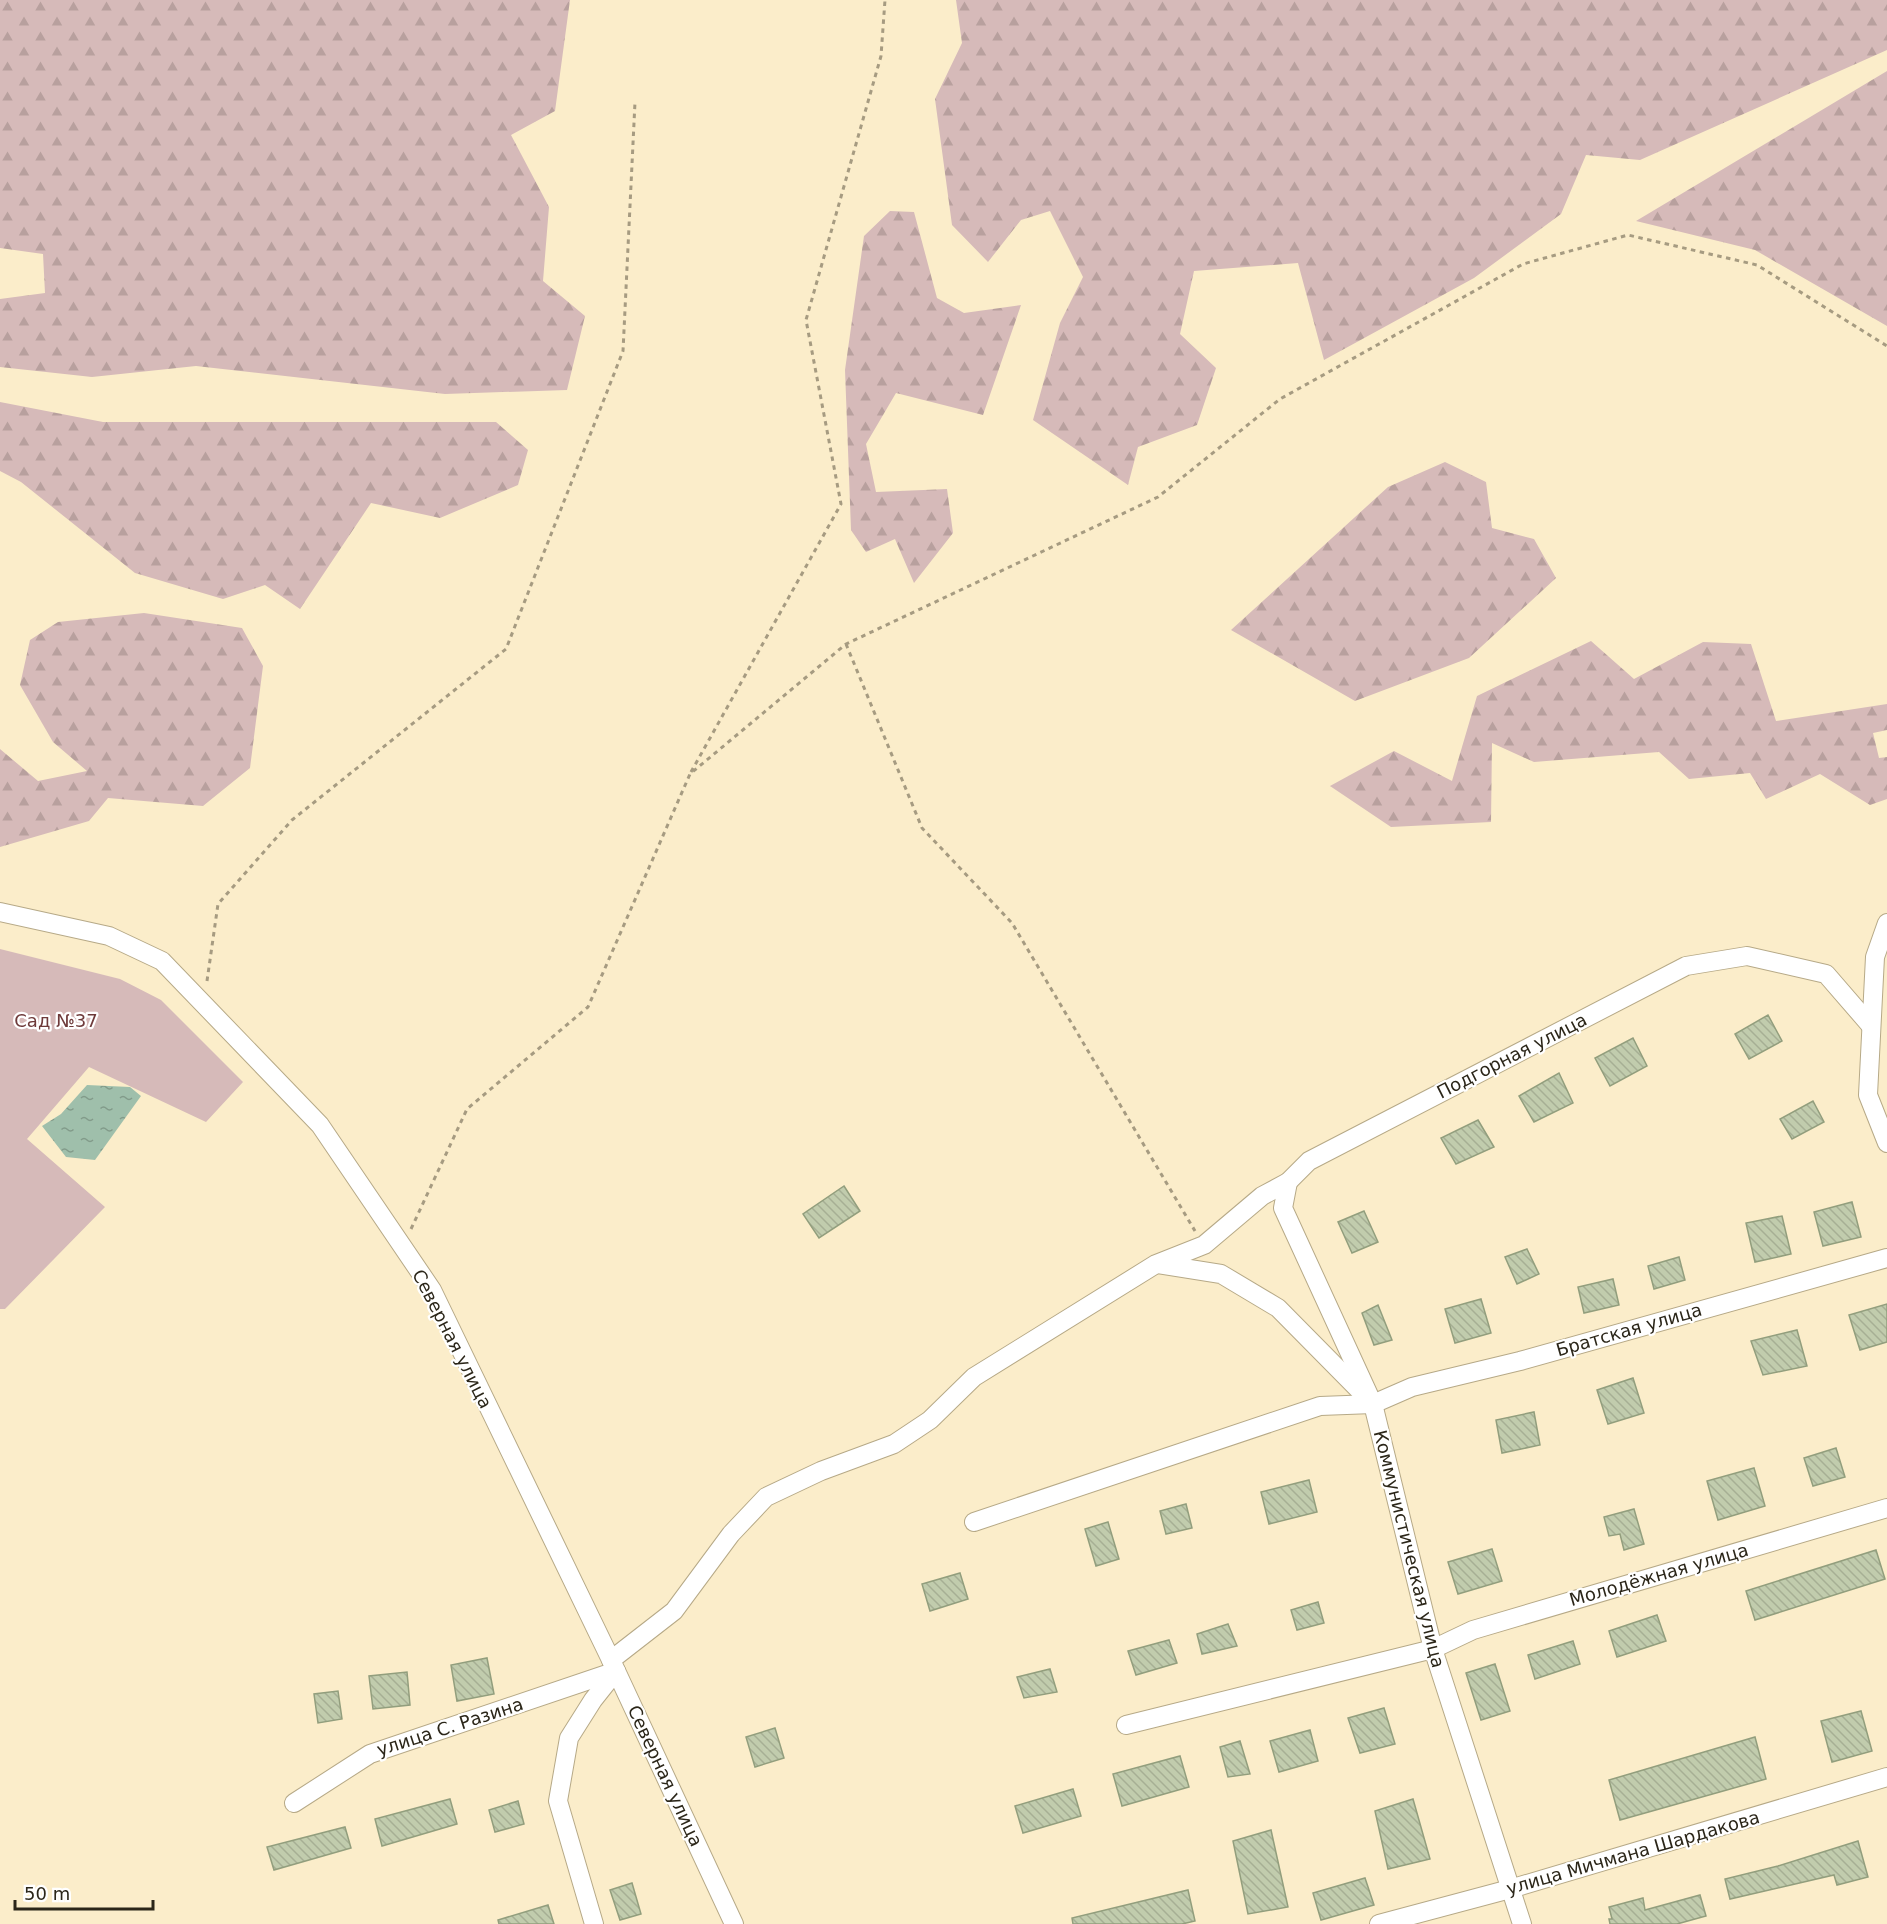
<svg xmlns="http://www.w3.org/2000/svg" width="1887" height="1924" viewBox="0 0 1887 1924" font-family="'DejaVu Sans',sans-serif">
	<style>
		.green { fill: #d6bab9 }
		.forest { fill: url(#forest-firs) }
		.water { fill: url(#water-ripples) }
		.building { fill: url(#building-back-hatch); stroke: #929e7d; stroke-width: 1.5 }
		.lines { fill: none; stroke-linecap: round; stroke-linejoin: round }
		.minor-casing { stroke: #b6a987; stroke-width: 20 }
		.path { stroke: #a69b81; stroke-width: 3; stroke-dasharray: 4.5 4.5; stroke-linecap: butt }
		.minor { stroke: #fff; stroke-width: 18 }
		.labels { text-anchor: middle; stroke-width: 4.5; stroke-linejoin: round; paint-order: stroke }
		.park-label { font-size: 18px; fill: #6e3a3a; stroke: #fff }
		.street-label { font-size: 18px; fill: #2b2619; stroke: #fff }
	</style>
	<defs>
		<pattern id="forest-firs" width="22" height="20" patternUnits="userSpaceOnUse" patternTransform="scale(1.5)"><rect width="22" height="20" fill="#d6bab9"/><path d="M5 1l3.5 6h-7zM16 11l3.5 6h-7z" fill="#b8a09e"/></pattern>
		<pattern id="water-ripples" width="26" height="14" patternUnits="userSpaceOnUse" patternTransform="scale(1.5)"><rect width="26" height="14" fill="#9fbfab"/><path d="M2 4q2-2 4 0t4 0M15 11q2-2 4 0t4 0" fill="none" stroke="#829b8a"/></pattern>
		<pattern id="building-back-hatch" width="6" height="6" patternUnits="userSpaceOnUse" patternTransform="scale(1.5)"><rect width="6" height="6" fill="#c1ccad"/><path d="M-1 5l2 2M0 0l6 6M5-1l2 2" fill="none" stroke="#a6af94"/></pattern>
	</defs>
	<rect width="100%" height="100%" fill="#fbedca"/>
	<path class="green" d="M0 949 120 979 161 1000 243 1082 206 1122 89 1067 27 1139 105 1207 5 1309H0Z"/>
	<g class="forest">
		<path d="M0 0H570L555 111 511 135 549 207 543 281 585 316 567 390 445 394 196 366 92 377 0 367V299L45 293 43 254 0 248Z"/>
		<path d="M956 0H1887V50L1640 160 1586 155 1561 214 1474 278 1324 360 1298 263 1194 271 1180 334 1216 368 1197 425 1138 447 1128 485 1033 420 1060 323 1083 277 1050 211 1021 220 988 262 952 225 935 99 962 43Z"/>
		<path d="M1887 71V326L1755 250 1636 221Z"/>
		<path d="M890 211 914 212 937 298 964 313 1021 305 983 415 896 393 866 444 876 492 947 489 953 533 914 583 895 539 866 552 851 530 845 370 864 236Z"/>
		<path d="M0 402 103 422H496L528 450 518 485 440 518 371 503 300 609 265 585 223 599 135 573 21 482 0 471Z"/>
		<path d="M1445 462 1486 482 1492 528 1534 539 1556 578 1469 658 1355 701 1231 630 1388 487Z"/>
		<path d="M144 613 242 628 263 666 250 768 203 806 108 798 89 821 0 847V749L38 781 87 771 53 742 20 685 30 640 58 622Z"/>
		<path d="M1591 641 1634 679 1703 642 1751 644 1776 721 1887 704V730L1873 733 1879 758 1887 757V799L1870 805 1820 774 1766 799 1750 773 1689 779 1659 752 1534 762 1492 743 1491 822 1391 827 1330 786 1394 751 1452 781 1477 696Z"/>
	</g>
	<path class="water" d="M87 1085 130 1087 141 1096 95 1160 66 1157 42 1126 61 1114Z"/>
	<g class="building">
		<path d="M1768 1015 1782 1041 1749 1059 1735 1034Z"/>
		<path d="M1633 1038 1647 1066 1610 1086 1595 1058Z"/>
		<path d="M1559 1073 1573 1103 1534 1122 1519 1096Z"/>
		<path d="M1813 1101 1824 1122 1792 1139 1780 1119Z"/>
		<path d="M1478 1120 1494 1147 1456 1164 1441 1138Z"/>
		<path d="M844 1186 860 1211 819 1238 803 1214Z"/>
		<path d="M1852 1202 1861 1237 1823 1246 1814 1212Z"/>
		<path d="M1364 1211 1378 1242 1352 1253 1338 1222Z"/>
		<path d="M1782 1216 1791 1254 1755 1262 1746 1223Z"/>
		<path d="M1527 1249 1539 1274 1517 1284 1505 1257Z"/>
		<path d="M1679 1257 1685 1280 1654 1289 1648 1266Z"/>
		<path d="M1613 1279 1619 1305 1584 1313 1578 1287Z"/>
		<path d="M1481 1299 1491 1333 1455 1343 1445 1309Z"/>
		<path d="M1887 1304V1342L1860 1350 1849 1315Z"/>
		<path d="M1378 1305 1392 1340 1374 1345 1362 1313Z"/>
		<path d="M1797 1330 1807 1366 1763 1375 1751 1341Z"/>
		<path d="M1633 1378 1644 1413 1608 1424 1597 1390Z"/>
		<path d="M1534 1412 1540 1445 1502 1453 1496 1420Z"/>
		<path d="M1836 1448 1845 1477 1813 1486 1804 1458Z"/>
		<path d="M1754 1468 1765 1506 1718 1520 1707 1481Z"/>
		<path d="M1309 1480 1317 1512 1269 1524 1261 1492Z"/>
		<path d="M1186 1504 1192 1528 1166 1534 1160 1511Z"/>
		<path d="M1634 1509 1644 1544 1624 1550 1620 1534 1609 1536 1604 1517Z"/>
		<path d="M1108 1522 1119 1559 1096 1566 1085 1529Z"/>
		<path d="M1492 1549 1502 1581 1458 1594 1448 1562Z"/>
		<path d="M1876 1550 1885 1579 1755 1620 1746 1591Z"/>
		<path d="M960 1573 968 1599 930 1611 922 1584Z"/>
		<path d="M1318 1602 1324 1623 1297 1630 1291 1610Z"/>
		<path d="M1657 1615 1666 1641 1617 1657 1609 1631Z"/>
		<path d="M1228 1624 1237 1646 1202 1654 1197 1634Z"/>
		<path d="M1169 1640 1177 1663 1136 1675 1128 1651Z"/>
		<path d="M1573 1641 1580 1664 1535 1679 1528 1655Z"/>
		<path d="M487 1658 494 1694 457 1701 451 1665Z"/>
		<path d="M1495 1664 1510 1711 1481 1720 1466 1673Z"/>
		<path d="M1050 1669 1057 1692 1024 1698 1017 1677Z"/>
		<path d="M407 1672 410 1705 373 1709 369 1676Z"/>
		<path d="M338 1691 342 1719 318 1723 314 1694Z"/>
		<path d="M1384 1708 1395 1744 1360 1753 1348 1718Z"/>
		<path d="M1861 1711 1872 1751 1832 1762 1821 1721Z"/>
		<path d="M775 1728 784 1758 755 1767 746 1737Z"/>
		<path d="M1310 1730 1318 1761 1279 1772 1270 1741Z"/>
		<path d="M1755 1737 1766 1779 1620 1820 1609 1780Z"/>
		<path d="M1240 1741 1250 1774 1228 1777 1220 1747Z"/>
		<path d="M1180 1756 1189 1787 1122 1806 1113 1774Z"/>
		<path d="M1073 1789 1081 1816 1023 1833 1015 1806Z"/>
		<path d="M450 1799 457 1824 382 1846 375 1819Z"/>
		<path d="M1413 1799 1430 1859 1388 1869 1375 1811Z"/>
		<path d="M518 1801 524 1824 495 1832 489 1810Z"/>
		<path d="M345 1827 351 1848 274 1870 267 1847Z"/>
		<path d="M1271 1830 1288 1907 1248 1914 1233 1841Z"/>
		<path d="M1858 1841 1868 1877 1837 1885 1834 1875 1730 1899 1725 1879 1778 1866Z"/>
		<path d="M1365 1878 1374 1905 1321 1920 1313 1893Z"/>
		<path d="M632 1883 641 1914 620 1920 610 1890Z"/>
		<path d="M1188 1890 1195 1921 1182 1924H1073L1072 1918Z"/>
		<path d="M1700 1895 1706 1916 1677 1924H1610L1609 1919H1612L1609 1907 1643 1898 1645 1910Z"/>
		<path d="M548 1905 554 1924H499L498 1920Z"/>
	</g>
	<g class="lines">
		<defs>
			<g id="minor">
				<path d="M0 912 109 936 162 961 320 1125 432 1290 611 1660 734 1924"/>
				<path d="M1887 923 1875 957 1868 1095 1887 1143"/>
				<path d="M1288 1182 1283 1208 1373 1404 1433 1649 1522 1924"/>
				<path d="M1158 1264 1221 1274 1278 1308 1361 1392"/>
				<path d="M974 1522 1320 1406 1373 1404 1412 1387 1520 1361 1887 1258"/>
				<path d="M611 1660 674 1611 731 1534 766 1497 821 1471 894 1444 930 1420 974 1377 1156 1264 1204 1245 1262 1196 1288 1182 1309 1161 1686 966 1747 956 1826 974 1871 1026"/>
				<path d="M1126 1725 1433 1649 1473 1630 1887 1508"/>
				<path d="M294 1803 370 1754 616 1671"/>
				<path d="M594 1924 558 1801 569 1738 593 1700 616 1671"/>
				<path d="M1379 1924 1510 1889 1887 1777"/>
			</g>
		</defs>
		<use href="#minor" class="minor-casing"/>
		<g class="path">
			<path d="M846 644 922 828 1012 923 1195 1231"/>
			<path d="M691 772 841 504 806 320 881 56 885 0"/>
			<path d="M207 981 218 904 292 820 506 649 623 351 635 102"/>
			<path d="M411 1229 467 1109 588 1007 690 774 846 644 1158 497 1280 399 1523 264 1628 235 1757 265 1887 346"/>
		</g>
		<use href="#minor" class="minor"/>
	</g>
	<g class="labels">
		<g class="park-label">
			<text x="56" y="1027">Сад №37</text>
		</g>
		<g class="street-label">
			<text transform="translate(1512 1056) rotate(-27)" y="6">Подгорная улица</text>
			<text transform="translate(1629 1330) rotate(-16)" y="6">Братская улица</text>
			<text transform="translate(452 1339) rotate(63)" y="6">Северная улица</text>
			<text transform="translate(1409 1549) rotate(76)" y="6">Коммунистическая улица</text>
			<text transform="translate(1659 1575) rotate(-16)" y="6">Молодёжная улица</text>
			<text transform="translate(450 1727) rotate(-18)" y="6">улица С. Разина</text>
			<text transform="translate(665 1776) rotate(65)" y="6">Северная улица</text>
			<text transform="translate(1633 1853) rotate(-16)" y="6">улица Мичмана Шардакова</text>
		</g>
	</g>
	<path d="M15 1900v9h138v-9" fill="none" stroke="#2b2619" stroke-width="3"/>
	<text x="24" y="1900" font-size="18" fill="#2b2619" stroke="#ffffff" stroke-width="4.5" paint-order="stroke">50 m</text>
</svg>
